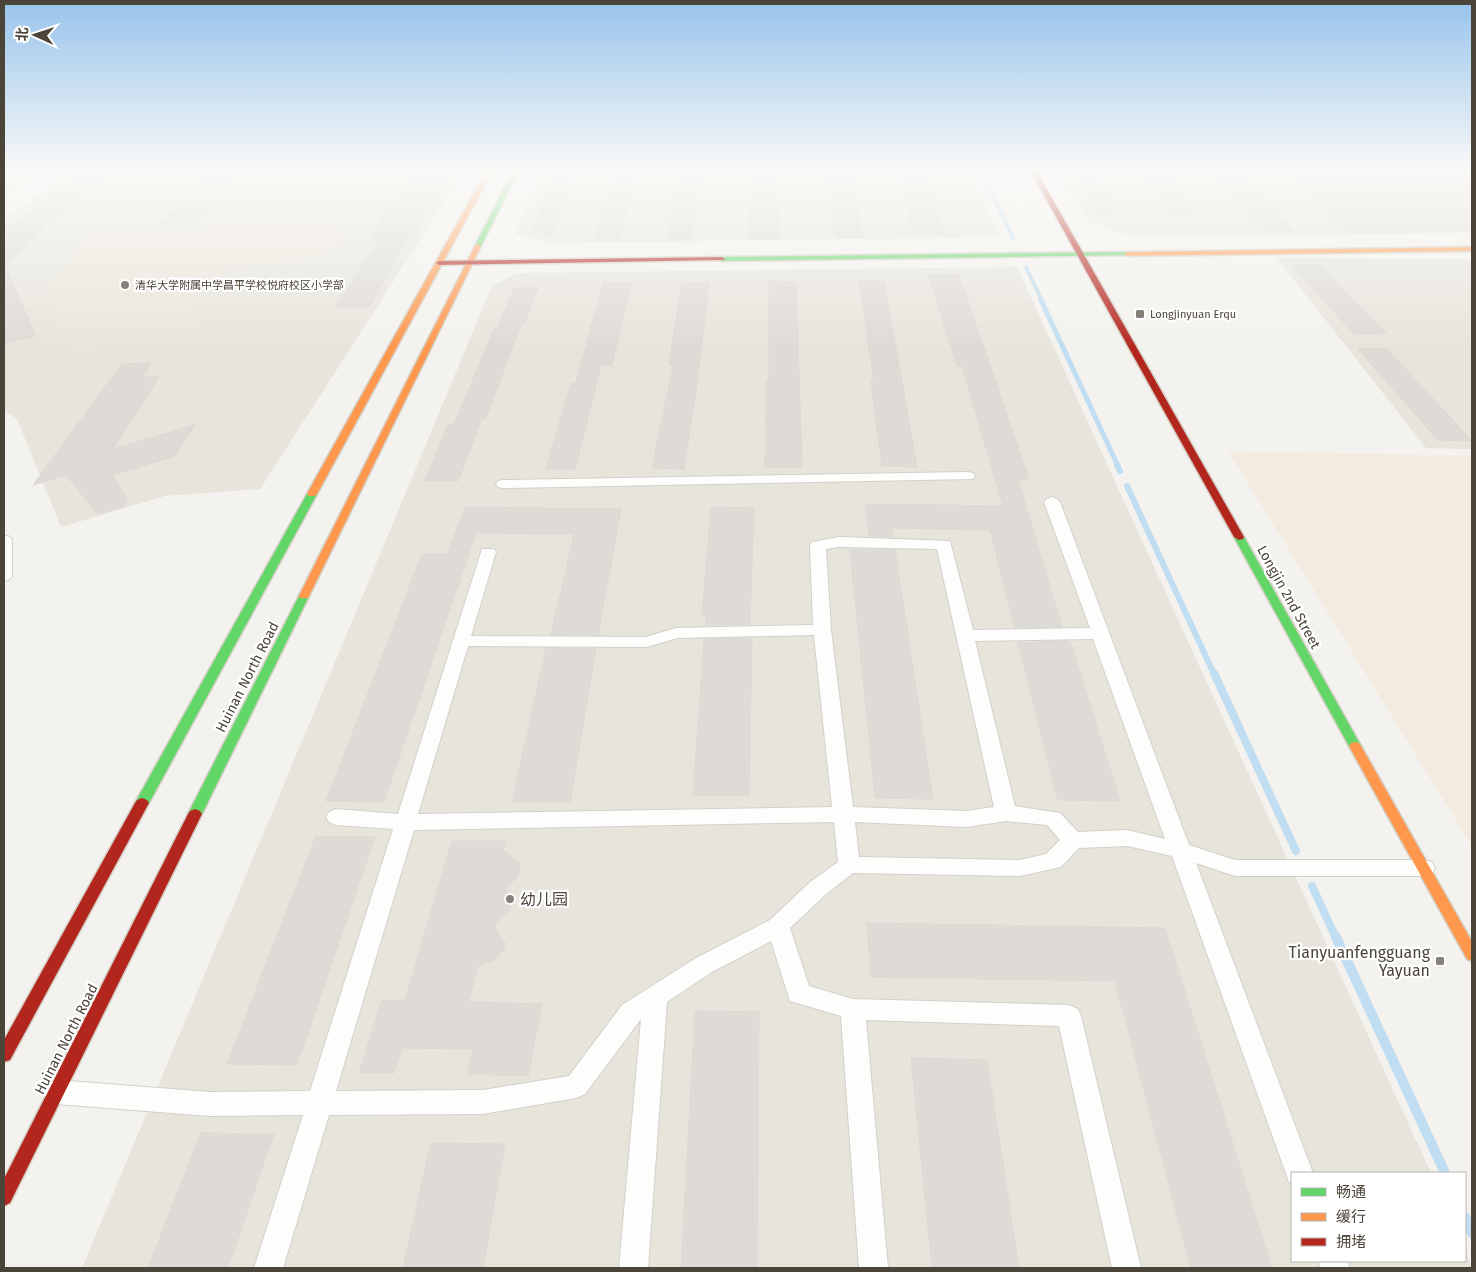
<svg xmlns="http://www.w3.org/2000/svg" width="1476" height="1272" viewBox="0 0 1476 1272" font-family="'Fira Sans','Noto Sans SC',sans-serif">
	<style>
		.residential { fill: #e7e4dc }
		.commercial { fill: #f3ebdf }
		.education { fill: #eae5da }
		.green { fill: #e1eecf }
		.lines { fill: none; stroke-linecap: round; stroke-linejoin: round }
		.stream-far4 { stroke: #c0ddf1; stroke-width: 4 }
		.stream-far3 { stroke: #c0ddf1; stroke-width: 5 }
		.stream-far2 { stroke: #c0ddf1; stroke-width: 6 }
		.stream-far1 { stroke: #c0ddf1; stroke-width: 8 }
		.stream { stroke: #c0ddf1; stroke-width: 10 }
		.building { fill: #dedbd6; stroke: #dcd9d4 }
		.street-casing { stroke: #d2d0cb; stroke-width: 2 }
		.fast-casing { stroke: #d3cfc5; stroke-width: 3 }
		.slow-casing { stroke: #d3cfc5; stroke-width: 3 }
		.jam-casing { stroke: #d3cfc5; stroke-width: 3 }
		.street { fill: #fdfdfc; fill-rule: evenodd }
		.fast { fill: #63d668; fill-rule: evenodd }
		.slow { fill: #ff974d; fill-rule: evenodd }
		.jam { fill: #b3261e; fill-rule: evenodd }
		.poi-dot { fill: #868178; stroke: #fff; stroke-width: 2 }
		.labels { text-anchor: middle; stroke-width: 4.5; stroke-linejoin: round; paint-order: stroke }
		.far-poi-label { font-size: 11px; fill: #4b4439; stroke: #fff; text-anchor: start }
		.street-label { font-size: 14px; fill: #4b4439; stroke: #fff }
		.near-poi-label { font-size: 16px; fill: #4b4439; stroke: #fff; text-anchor: start }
	</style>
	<rect width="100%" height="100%" fill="#f4f2ee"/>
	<g class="residential">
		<path d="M72 170H465L260 489 165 496 61 527 17 419 4 410V220Z"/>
		<path d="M544 170H970L999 235 955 238 548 243 515 234Z"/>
		<path d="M1058 170H1472V233L1134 237 1087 221Z"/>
		<path d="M1277 258 1472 259V449L1426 448Z"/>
		<path d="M1017 267 1431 1173H1292V1261H1465V1247L1472 1268H82L492 286 517 273Z"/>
	</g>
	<path class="commercial" d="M1228 451 1472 456V846Z"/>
	<path class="education" d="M339 216 342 243 329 252 303 259 223 268 224 275 201 278 194 330 76 353 46 292 90 235Z"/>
	<path class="green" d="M4 174H37L4 196Z"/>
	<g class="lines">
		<g class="stream-far4">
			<path d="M981 170 1013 238"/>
			<path d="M1026 267 1042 301"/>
		</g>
		<path class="stream-far3" d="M1041 300 1118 466"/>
		<g class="stream-far2">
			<path d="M1117 465 1120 471"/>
			<path d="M1127 486 1214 674"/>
		</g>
		<g class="stream-far1">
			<path d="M1214 673 1296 851"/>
			<path d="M1312 886 1336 938"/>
		</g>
		<g class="stream">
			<path d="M1336 937 1445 1173"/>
			<path d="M1465 1217 1472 1233"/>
		</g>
	</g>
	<g class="building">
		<path d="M88 170H117L56 216 5 266 36 336 4 343V231Z"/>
		<path d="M212 170H241L222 187H193Z"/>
		<path d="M415 170H454L431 208H427L414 237H409L369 307H335L380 238H373L387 210Z"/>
		<path d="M557 170H575L563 201H566L551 236 533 229Z"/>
		<path d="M749 170H776L780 239H750Z"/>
		<path d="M827 170H852L863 238H835Z"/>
		<path d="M899 170H924L944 235H914Z"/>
		<path d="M1071 170H1090L1095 179H1098L1119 213H1095Z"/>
		<path d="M1283 170 1456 171 1472 183V229L1347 230Z"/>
		<path d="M617 171H638L619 237H595Z"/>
		<path d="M681 171H702L691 239H667Z"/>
		<path d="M1142 175H1168L1198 213H1170Z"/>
		<path d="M1215 175H1242L1295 231H1265Z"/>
		<path d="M187 199H219L190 225H157Z"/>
		<path d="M1291 265H1319L1387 334H1354Z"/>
		<path d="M929 275H959L1029 479H1018L1062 627H1015L990 530 891 528 893 537 869 536 865 504 1003 506 962 366H957Z"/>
		<path d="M769 281 796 282 802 467H765L766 381H769Z"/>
		<path d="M859 281H884L917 467 882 466 871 381H874Z"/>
		<path d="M603 283H631L612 365H601L575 469H546L571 383H576Z"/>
		<path d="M682 283H709L696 391 684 469 652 468 673 366 669 365Z"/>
		<path d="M514 288H538L524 324H521L486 418H482L458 481H425L448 425H454L494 329H497Z"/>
		<path d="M1358 349H1387L1472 441 1438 440Z"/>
		<path d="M152 363 142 377H159L113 449 195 425 175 456 112 475 127 499 122 507 98 514 66 475 33 485 122 364Z"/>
		<path d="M465 507 621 509 598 635H551L574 534 476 533 384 802 326 801 422 554H447Z"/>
		<path d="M711 507 754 508 750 624 705 625 706 616H702Z"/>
		<path d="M850 550H895L933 799 875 798Z"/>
		<path d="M750 638 752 640 749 796 693 795 704 639Z"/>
		<path d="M1067 641V643H1071L1120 801 1058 800 1018 643Z"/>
		<path d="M546 648 596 649 570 802H512Z"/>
		<path d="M316 836 375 837 297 1065 227 1064Z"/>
		<path d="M452 841H506L503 850 518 861 520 866 517 878 506 887 511 903 510 910 494 926 505 943 504 949 493 961 478 966 469 1002 542 1004 528 1076 468 1074 473 1049 402 1048 394 1073H359L382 1000H405Z"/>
		<path d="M867 923 1165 928 1272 1268H1191L1115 981 871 977Z"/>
		<path d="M695 1011 759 1012 757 1268H681Z"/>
		<path d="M911 1058 987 1060 1019 1268H932Z"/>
		<path d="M201 1133 274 1134 228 1268H148Z"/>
		<path d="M431 1143 505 1144 483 1268H403Z"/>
	</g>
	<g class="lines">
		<defs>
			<g id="street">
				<path d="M968 472 973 473 975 476 973 479 503 488 498 487 496 484 498 481 503 480Z"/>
				<path d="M1052 497 1057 499 1060 502 1189 845 1235 860H1424L1432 862 1435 868 1432 874 1424 876H1235L1196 863 1313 1173H1292V1183L1289 1182 1172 856 1127 846 1079 848 1061 867 1020 876 853 873 825 895 790 928 809 986 853 999 1069 1005 1078 1009 1081 1016 1141 1268H1112L1059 1026 866 1020 888 1268H859L841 1016 790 1001 771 941 712 972 667 1002 648 1268H619L641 1019 585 1094 576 1098 483 1114 329 1115 283 1268H254L303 1115 210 1116 56 1104 47 1100 43 1092 47 1084 56 1080 210 1092 310 1091 393 829 336 825 329 822 326 817 329 812 336 809 398 814 482 549H494L496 552 471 636 646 637 676 628 813 625 810 545 812 542 839 537 950 541 973 630 1090 628 1044 502 1047 499ZM839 547 937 549 994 807 966 811 853 807 831 630 826 549ZM814 635 832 807 418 814 468 646 647 647 677 638ZM1093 639 1165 839 1127 830 1078 832 1060 813 1015 806 975 641ZM1006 821 1047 825 1060 840 1046 854 1020 860 859 857 855 822 966 827ZM834 822 838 862 809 883 770 920 696 958 622 1005 569 1076 483 1090 336 1091 414 830Z"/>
				<path d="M4 535 10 537 12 540V576L10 579 4 581Z"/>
				<path d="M1318 1261H1347L1350 1268H1321Z"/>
			</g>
			<g id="fast">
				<path d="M513 170H519L481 246 476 247 475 246Z"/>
				<path d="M1127 252 1130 254 1129 255 722 261 719 259 722 257Z"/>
				<path d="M312 491 317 494 149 803 147 806H137L135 803 307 494Z"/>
				<path d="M1239 534 1244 537 1361 746 1359 749H1351L1349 746 1234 537Z"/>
				<path d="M304 593 309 596 202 814 200 817 195 819 190 817 188 814 299 596Z"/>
			</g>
			<g id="slow">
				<path d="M487 170H493L317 494 315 496H309L307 494Z"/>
				<path d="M478 244 481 246 309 596 308 598H300L299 596 475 246Z"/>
				<path d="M1472 247V251L1127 256 1124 254 1127 252Z"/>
				<path d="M1355 742 1359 743 1361 746 1472 942V961L1467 959 1349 746 1351 743Z"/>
			</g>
			<g id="jam">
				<path d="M1030 170H1036L1244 537 1243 539 1239 540 1234 537Z"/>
				<path d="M722 257 725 259 724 260 439 265 436 263 439 261Z"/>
				<path d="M142 798 147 800 149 803 10 1060 4 1062V1040L135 803 137 800Z"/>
				<path d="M195 809 200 811 202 814 10 1203 4 1206V1179L188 814 190 811Z"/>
			</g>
		</defs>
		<use href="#street" class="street-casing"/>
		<use href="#fast" class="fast-casing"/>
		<use href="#slow" class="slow-casing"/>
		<use href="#jam" class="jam-casing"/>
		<use href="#street" class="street"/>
		<use href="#fast" class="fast"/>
		<use href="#slow" class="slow"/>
		<use href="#jam" class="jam"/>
	</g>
	<linearGradient id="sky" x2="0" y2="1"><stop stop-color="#98c4ec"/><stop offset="0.49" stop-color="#faf9f7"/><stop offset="1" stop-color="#faf9f7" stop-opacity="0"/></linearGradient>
	<rect width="1476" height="349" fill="url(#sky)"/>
	<g class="poi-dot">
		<circle cx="125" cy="285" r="5"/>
		<rect x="1135" y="309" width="10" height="10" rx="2.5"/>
		<circle cx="510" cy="899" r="5"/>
		<rect x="1435" y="956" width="10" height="10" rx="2.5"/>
	</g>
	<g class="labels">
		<g class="far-poi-label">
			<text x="135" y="289">清华大学附属中学昌平学校悦府校区小学部</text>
			<text x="1150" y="318">Longjinyuan Erqu</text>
		</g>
		<g class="street-label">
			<text transform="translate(1289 597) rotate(61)" y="5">Longjin 2nd Street</text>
			<text transform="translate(247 677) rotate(-63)" y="5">Huinan North Road</text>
			<text transform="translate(66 1039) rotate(-63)" y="5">Huinan North Road</text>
		</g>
		<g class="near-poi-label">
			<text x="520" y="905">幼儿园</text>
			<text x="1430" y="958" text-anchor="end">Tianyuanfengguang<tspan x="1430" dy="18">Yayuan</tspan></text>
		</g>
	</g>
	<rect width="1476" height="1272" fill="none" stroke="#4b4439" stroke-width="10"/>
	<rect x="1291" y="1172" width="175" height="90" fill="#ffffff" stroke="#b7b4b0"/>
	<rect x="1301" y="1188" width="25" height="8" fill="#63d668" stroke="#b7b4b0"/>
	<text x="1336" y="1197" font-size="15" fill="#4b4439">畅通</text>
	<rect x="1301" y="1213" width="25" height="8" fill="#ff974d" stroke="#b7b4b0"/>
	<text x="1336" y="1222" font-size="15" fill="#4b4439">缓行</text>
	<rect x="1301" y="1238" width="25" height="8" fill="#b3261e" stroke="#b7b4b0"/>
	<text x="1336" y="1247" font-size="15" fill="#4b4439">拥堵</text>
	<g transform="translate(35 35) rotate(273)" stroke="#ffffff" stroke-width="4" paint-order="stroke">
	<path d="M0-4L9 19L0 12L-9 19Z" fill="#4b4439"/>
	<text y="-8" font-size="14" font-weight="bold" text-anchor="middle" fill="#4b4439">北</text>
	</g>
</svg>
